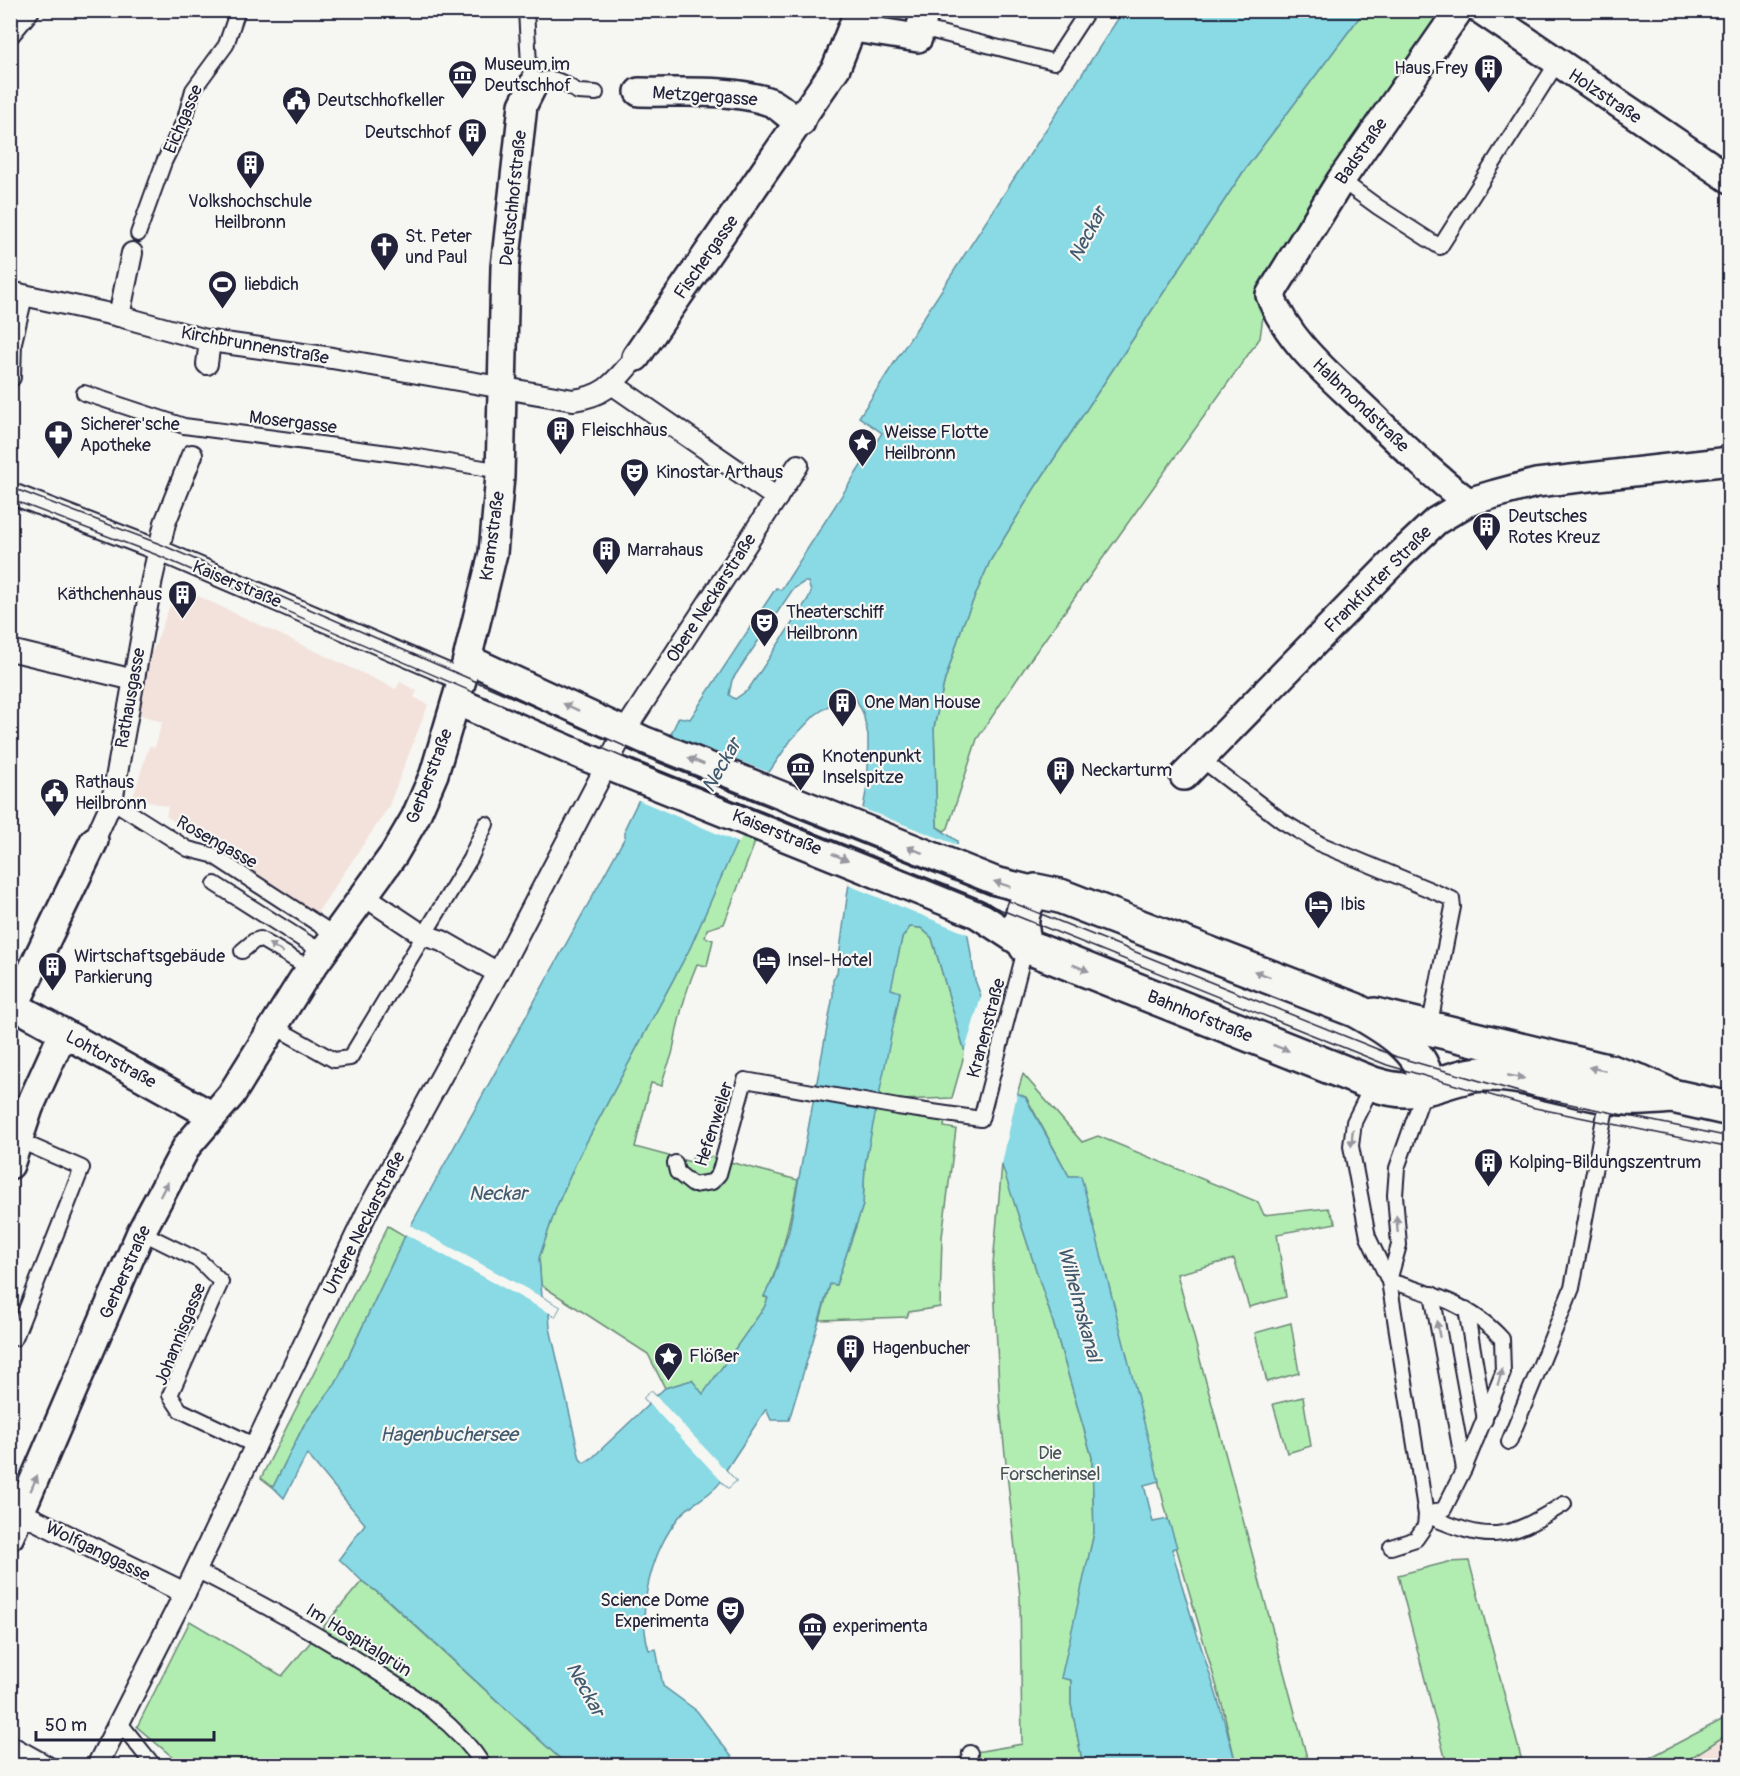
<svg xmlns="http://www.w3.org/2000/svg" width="1740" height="1776" viewBox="0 0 1740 1776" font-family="Pangolin,sans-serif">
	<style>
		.built { fill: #f3e2dc }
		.green { fill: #b1ecb1; stroke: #6a8776; stroke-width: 1.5 }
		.water { fill: #89dae4; stroke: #6090a0; stroke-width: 1.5; fill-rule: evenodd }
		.pier { fill: #f6f6f2 }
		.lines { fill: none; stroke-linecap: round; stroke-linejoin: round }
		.service-casing { stroke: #22223b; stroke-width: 18 }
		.pedestrian-casing { stroke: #22223b; stroke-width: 24 }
		.minor-casing { stroke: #22223b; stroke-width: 32 }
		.tertiary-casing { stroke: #22223b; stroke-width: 38 }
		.service { stroke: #f6f6f2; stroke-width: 14 }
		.pedestrian { stroke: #f6f6f2; stroke-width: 20 }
		.minor { stroke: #f6f6f2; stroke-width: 27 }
		.tertiary { stroke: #f6f6f2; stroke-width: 33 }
		.tram { stroke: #22223b; stroke-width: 1.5 }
		.oneway { fill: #9797a0 }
		.labels { text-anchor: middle; stroke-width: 4.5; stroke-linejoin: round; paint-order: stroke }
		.poi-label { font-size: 18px; fill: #22223b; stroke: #f6f6f2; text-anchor: start }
		.street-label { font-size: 18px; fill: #22223b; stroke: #f6f6f2 }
		.park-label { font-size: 18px; fill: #465458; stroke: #f6f6f2 }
		.water-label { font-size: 20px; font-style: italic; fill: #41596e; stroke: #f6f6f2 }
	</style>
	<rect width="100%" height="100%" fill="#f6f6f2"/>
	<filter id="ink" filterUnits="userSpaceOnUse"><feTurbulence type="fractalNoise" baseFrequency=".0167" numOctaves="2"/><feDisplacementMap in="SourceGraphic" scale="12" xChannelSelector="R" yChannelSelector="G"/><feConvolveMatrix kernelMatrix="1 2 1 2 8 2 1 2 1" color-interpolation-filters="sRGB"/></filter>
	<g filter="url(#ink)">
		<g class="built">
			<path d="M177 586 396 689 400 682 417 691 414 697 428 705 388 808 317 913 166 816 168 807 133 797 149 746 155 747 162 722 135 713 141 682H144L148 671 143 670 148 650 153 651Z"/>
			<path d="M1729 1733V1765L1680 1766 1704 1749Z"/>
		</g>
		<g class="green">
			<path d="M1364 11H1452L1267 286 1260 338 1030 660 977 739 948 828 944 831 937 827 934 727 944 683 963 624 990 561 1034 489 1243 172Z"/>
			<path d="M748 815 763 821 724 924 707 929 705 937 713 940 707 966 697 964C685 992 678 1020 673 1050 671 1062 663 1072 662 1086L651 1083 635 1147 691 1162 694 1154 703 1155 798 1180C789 1221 784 1258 764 1297L768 1298 764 1308 703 1395 692 1380 665 1388 648 1354 541 1285 539 1258 556 1208 578 1158 690 948Z"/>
			<path d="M910 927 921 928 932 938 965 1052 952 1098 899 1100 877 1096 900 993 890 990 902 938Z"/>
			<path d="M1023 1074 1082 1142 1098 1136 1258 1202 1264 1215 1328 1208 1336 1223 1277 1234 1286 1297 1249 1307 1234 1259 1177 1274 1309 1765H1236L1223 1708 1168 1519 1081 1177 1069 1176 1026 1097 1017 1094Z"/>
			<path d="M875 1110 945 1120 944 1127 956 1129 942 1237 940 1307 909 1312 907 1317 820 1320 830 1284 836 1285 863 1205 865 1164Z"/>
			<path d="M1002 1164 1053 1322 1092 1457 1094 1533 1062 1678 1071 1680V1704L1083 1765 942 1766 970 1753 1022 1744 1020 1596 1000 1407 993 1264Z"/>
			<path d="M388 1226 405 1236 336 1383 304 1425 273 1487 261 1478Z"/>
			<path d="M1291 1323 1299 1373 1267 1382 1255 1333Z"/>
			<path d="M1303 1397 1311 1446 1287 1453 1273 1404Z"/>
			<path d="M1469 1561 1523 1765H1447L1398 1575 1448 1562Z"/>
			<path d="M362 1581 387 1600 567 1765H182L137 1727 190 1621 282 1676Z"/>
			<path d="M1729 1716V1733L1680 1765H1636Z"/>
		</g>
		<path class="water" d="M1123 11H1364L1243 172 1034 489 990 561 963 624 944 683 934 727 937 827 957 841 961 892 975 980 1017 1093 1025 1097 1069 1176H1081L1159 1481 1144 1485 1153 1522 1168 1519 1177 1547 1172 1549C1190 1622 1219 1692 1236 1765H1083L1071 1704V1680L1061 1678 1094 1533 1092 1457 1053 1322 965 1052 932 938 921 928 910 927 902 938 891 989 900 992 865 1164 863 1205 836 1285 830 1284 789 1420H771L766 1409 726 1470 736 1481 728 1488 721 1481C714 1494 689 1504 679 1517 652 1551 636 1609 649 1650L656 1649 663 1686 697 1711 738 1765H567L388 1600 362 1581 339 1559 365 1524 307 1454 284 1498 273 1487 304 1425 336 1383 405 1236 625 837V828L679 717 690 719 776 588 781 590 882 433 859 417ZM804 582H808L811 592 808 599 748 690 735 699 729 695 732 680 793 589ZM854 695 863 713 868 735V781L848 890 837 973 833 980V996L789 1231 773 1279 764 1296 768 1298 764 1308 703 1394 692 1380 665 1388 656 1396 651 1391 644 1398 649 1404 592 1458 584 1463 580 1459 550 1328 549 1313 555 1316 560 1307 542 1297 539 1258 556 1208 578 1158 690 948 765 778 791 740 815 715 833 703Z"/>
		<g class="pier">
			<path d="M668 734 771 773 739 843 636 799Z"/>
			<path d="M861 808 960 846 970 935 848 885Z"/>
			<path d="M982 994 1018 1089 1002 1164 998 1163 963 1057Z"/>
			<path d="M408 1224 560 1307 555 1316 403 1233Z"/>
			<path d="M651 1391 736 1481 728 1488 644 1398Z"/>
		</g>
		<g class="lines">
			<defs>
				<g id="service">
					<path d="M526 10 529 65 533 85C551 72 564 83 578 92L596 93"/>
					<path d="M921 28 1054 62 1088 10"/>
					<path d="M1341 180 1378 207 1440 247 1557 63"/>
					<path d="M138 234 164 162 185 119 193 90 226 45 238 10"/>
					<path d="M84 393 184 426 419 457 501 471"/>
					<path d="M1201 759 1282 821 1320 844 1452 899 1453 907 1429 1028"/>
					<path d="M112 801 188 849 212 855 335 935"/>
					<path d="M215 884 322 952"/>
					<path d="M242 951 254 941 260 939 311 969"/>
					<path d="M275 1027 334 1060 350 1058 470 859 486 824"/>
					<path d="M1373 1084 1354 1122 1351 1146 1368 1237 1389 1281 1426 1515 1425 1526 1416 1539 1391 1547"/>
					<path d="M675 1163 677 1172 693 1185 712 1182 719 1174 745 1080 898 1107 981 1119 1026 946"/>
					<path d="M141 1232 200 1261 221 1282 170 1395 180 1410 256 1446"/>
					<path d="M1389 1281C1430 1293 1472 1305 1502 1339L1503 1373 1464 1469 1444 1509 1426 1515"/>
					<path d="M1389 1281 1399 1245 1395 1195 1397 1168 1425 1089"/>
					<path d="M1432 1294 1464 1469"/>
					<path d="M1466 1309 1485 1420"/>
					<path d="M15 1338 82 1168 20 1141"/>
					<path d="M1509 1442 1572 1288 1608 1097"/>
					<path d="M1426 1515C1491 1543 1504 1541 1564 1504"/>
					<path d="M196 1570C257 1601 317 1633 375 1671 416 1697 457 1724 484 1766"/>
					<path d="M120 1723 154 1766"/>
					<path d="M969 1766 970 1753"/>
				</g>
				<g id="pedestrian">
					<path d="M10 33 29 10"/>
					<path d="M10 292 119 316 210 341 332 358 573 400C607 396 615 381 636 357"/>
					<path d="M119 316 132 253"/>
					<path d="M207 364 210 341"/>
					<path d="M10 377 11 342 22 296"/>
					<path d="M612 384 777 498"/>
					<path d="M10 493 158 550 462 680"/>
					<path d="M10 650 134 680"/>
					<path d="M94 841 112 801 152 579 165 523 192 455"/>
					<path d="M363 895 423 935 442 941 498 973"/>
					<path d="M21 1513 185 1593"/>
					<path d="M10 1746 46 1766"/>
					<path d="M97 1766 185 1593 369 1208 498 973 624 732 798 465"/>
				</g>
				<g id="minor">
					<path d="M1459 10 1341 180 1270 295C1289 344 1332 377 1369 413 1401 444 1432 475 1468 502"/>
					<path d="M1481 10 1730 179"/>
					<path d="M854 28 918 38 925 10"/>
					<path d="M639 92C681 93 730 88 770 102 781 106 788 118 801 122"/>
					<path d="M636 357 836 68 859 10"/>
					<path d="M468 659 643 740 995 881 1036 891"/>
					<path d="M456 701 588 758 977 914 1026 946"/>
					<path d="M1184 776 1401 554 1436 521 1468 502 1495 494 1536 483 1730 461"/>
					<path d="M10 1003 211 1115"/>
					<path d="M15 1005 94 841"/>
					<path d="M10 1165 29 1108 63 1033"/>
					<path d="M10 1536 141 1232 187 1146 231 1095 302 981 394 854 415 818 434 774 462 680 493 553 500 476 505 267 523 105 533 85"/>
				</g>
				<g id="tertiary">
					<path d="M1375 1015 1611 1072 1641 1082 1672 1096 1730 1109"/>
					<path d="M1426 1087C1428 1051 1382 1025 1355 1010L1060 896 1036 891C1020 907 1018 926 1026 946L1373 1084C1383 1087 1394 1090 1405 1090 1432 1091 1457 1074 1485 1074 1526 1073 1567 1090 1607 1096 1629 1100 1650 1098 1672 1096"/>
				</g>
			</defs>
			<use href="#service" class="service-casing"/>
			<use href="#pedestrian" class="pedestrian-casing"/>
			<use href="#minor" class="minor-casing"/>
			<use href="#tertiary" class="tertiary-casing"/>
			<use href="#service" class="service"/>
			<use href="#pedestrian" class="pedestrian"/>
			<use href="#minor" class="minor"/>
			<use href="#tertiary" class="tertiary"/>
			<g class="tram">
				<path d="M10 487 160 544 638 752 1397 1057 1536 1097 1730 1137"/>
				<path d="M10 499 157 555 634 762 1387 1065 1535 1108 1730 1148"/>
			</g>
		</g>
		<defs><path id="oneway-solid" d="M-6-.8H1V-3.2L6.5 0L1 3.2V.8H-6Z" transform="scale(1.5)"/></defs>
		<g class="oneway">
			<use href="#oneway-solid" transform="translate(571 707) rotate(-155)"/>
			<use href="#oneway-solid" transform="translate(696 761) rotate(-158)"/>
			<use href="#oneway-solid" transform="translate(915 850) rotate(-158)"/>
			<use href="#oneway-solid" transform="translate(840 857) rotate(22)"/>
			<use href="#oneway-solid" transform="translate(1002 884) rotate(-162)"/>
			<use href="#oneway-solid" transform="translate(276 948) rotate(-149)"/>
			<use href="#oneway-solid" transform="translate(1081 968) rotate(22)"/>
			<use href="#oneway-solid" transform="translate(1262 974) rotate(-159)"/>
			<use href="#oneway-solid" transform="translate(1281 1048) rotate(21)"/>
			<use href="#oneway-solid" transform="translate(1597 1069) rotate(-168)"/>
			<use href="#oneway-solid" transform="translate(1516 1077) rotate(11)"/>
			<use href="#oneway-solid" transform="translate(1352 1138) rotate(95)"/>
			<use href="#oneway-solid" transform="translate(164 1189) rotate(-62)"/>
			<use href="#oneway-solid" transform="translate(1397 1224) rotate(-95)"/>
			<use href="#oneway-solid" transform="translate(1438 1329) rotate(-101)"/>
			<use href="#oneway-solid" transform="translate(1500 1377) rotate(-74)"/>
			<use href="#oneway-solid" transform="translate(34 1483) rotate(-67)"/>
		</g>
	</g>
	<defs>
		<symbol id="building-pin" viewBox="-11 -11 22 30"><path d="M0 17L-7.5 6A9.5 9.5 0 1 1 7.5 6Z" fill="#22223b" stroke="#f6f6f2"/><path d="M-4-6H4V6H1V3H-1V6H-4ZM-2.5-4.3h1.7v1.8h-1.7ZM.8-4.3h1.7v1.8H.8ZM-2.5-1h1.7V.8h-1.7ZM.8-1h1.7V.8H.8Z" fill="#fff"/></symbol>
		<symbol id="museum-pin" viewBox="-11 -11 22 30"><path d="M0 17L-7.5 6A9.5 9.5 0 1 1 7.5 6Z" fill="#22223b" stroke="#f6f6f2"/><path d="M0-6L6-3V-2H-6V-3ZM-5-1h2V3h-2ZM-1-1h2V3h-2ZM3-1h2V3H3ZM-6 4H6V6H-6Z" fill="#fff"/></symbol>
		<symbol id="civic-pin" viewBox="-11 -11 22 30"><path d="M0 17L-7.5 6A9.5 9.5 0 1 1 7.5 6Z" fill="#22223b" stroke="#f6f6f2"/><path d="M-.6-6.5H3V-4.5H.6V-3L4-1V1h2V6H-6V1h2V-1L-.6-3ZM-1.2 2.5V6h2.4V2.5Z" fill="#fff"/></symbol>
		<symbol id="church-pin" viewBox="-11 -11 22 30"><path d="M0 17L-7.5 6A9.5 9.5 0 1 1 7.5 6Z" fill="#22223b" stroke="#f6f6f2"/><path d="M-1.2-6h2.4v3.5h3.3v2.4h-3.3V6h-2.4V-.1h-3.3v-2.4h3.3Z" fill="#fff"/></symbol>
		<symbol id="stadium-pin" viewBox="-11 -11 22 30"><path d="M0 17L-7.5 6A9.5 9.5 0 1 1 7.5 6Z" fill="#22223b" stroke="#f6f6f2"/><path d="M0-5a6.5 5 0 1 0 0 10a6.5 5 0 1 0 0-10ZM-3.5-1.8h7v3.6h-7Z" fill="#fff"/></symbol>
		<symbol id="pharmacy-pin" viewBox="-11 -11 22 30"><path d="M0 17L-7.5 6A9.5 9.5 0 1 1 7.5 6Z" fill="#22223b" stroke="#f6f6f2"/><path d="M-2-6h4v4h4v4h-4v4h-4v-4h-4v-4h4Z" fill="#fff"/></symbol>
		<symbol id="sight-pin" viewBox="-11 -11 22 30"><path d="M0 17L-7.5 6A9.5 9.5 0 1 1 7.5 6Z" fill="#22223b" stroke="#f6f6f2"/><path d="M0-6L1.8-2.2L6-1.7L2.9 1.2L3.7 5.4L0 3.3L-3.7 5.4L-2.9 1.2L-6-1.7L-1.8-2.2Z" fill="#fff"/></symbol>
		<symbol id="theatre-pin" viewBox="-11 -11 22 30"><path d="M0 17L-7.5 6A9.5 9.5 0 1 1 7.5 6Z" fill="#22223b" stroke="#f6f6f2"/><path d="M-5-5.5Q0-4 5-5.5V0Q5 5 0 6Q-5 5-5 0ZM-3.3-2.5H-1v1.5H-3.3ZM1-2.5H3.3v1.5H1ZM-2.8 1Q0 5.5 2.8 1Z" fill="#fff"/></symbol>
		<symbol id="hotel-pin" viewBox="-11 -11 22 30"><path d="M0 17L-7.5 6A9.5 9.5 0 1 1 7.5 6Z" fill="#22223b" stroke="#f6f6f2"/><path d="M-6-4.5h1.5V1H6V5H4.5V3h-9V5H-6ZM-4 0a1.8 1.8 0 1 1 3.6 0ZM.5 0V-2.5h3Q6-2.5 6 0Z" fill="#fff"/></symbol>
	</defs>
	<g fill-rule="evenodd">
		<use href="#building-pin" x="1472" y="52" width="33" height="45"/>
		<use href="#museum-pin" x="446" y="58" width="33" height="45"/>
		<use href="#civic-pin" x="280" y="84" width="33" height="45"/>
		<use href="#building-pin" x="456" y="116" width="33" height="45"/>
		<use href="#building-pin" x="234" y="148" width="33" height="45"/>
		<use href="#church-pin" x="368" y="230" width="33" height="45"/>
		<use href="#stadium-pin" x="206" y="268" width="33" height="45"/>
		<use href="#building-pin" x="544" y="414" width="33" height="45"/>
		<use href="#pharmacy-pin" x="42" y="418" width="33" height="45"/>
		<use href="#sight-pin" x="846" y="426" width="33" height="45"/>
		<use href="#theatre-pin" x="618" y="456" width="33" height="45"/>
		<use href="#building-pin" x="1470" y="510" width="33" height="45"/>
		<use href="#building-pin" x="590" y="534" width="33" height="45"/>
		<use href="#building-pin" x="166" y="578" width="33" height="45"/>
		<use href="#theatre-pin" x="748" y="606" width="33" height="45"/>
		<use href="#building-pin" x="826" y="686" width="33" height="45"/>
		<use href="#museum-pin" x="784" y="750" width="33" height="45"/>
		<use href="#building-pin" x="1044" y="754" width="33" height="45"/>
		<use href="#civic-pin" x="38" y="776" width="33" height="45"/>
		<use href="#hotel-pin" x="1302" y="888" width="33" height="45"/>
		<use href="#hotel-pin" x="750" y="944" width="33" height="45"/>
		<use href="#building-pin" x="36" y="950" width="33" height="45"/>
		<use href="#building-pin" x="1472" y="1146" width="33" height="45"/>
		<use href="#building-pin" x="834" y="1332" width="33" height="45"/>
		<use href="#sight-pin" x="652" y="1340" width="33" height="45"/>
		<use href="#theatre-pin" x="714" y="1594" width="33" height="45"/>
		<use href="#museum-pin" x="796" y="1610" width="33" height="45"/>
	</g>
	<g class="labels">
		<g class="poi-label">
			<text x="484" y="70">Museum im<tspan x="484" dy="21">Deutschhof</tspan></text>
			<text x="1468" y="74" text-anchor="end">Haus Frey</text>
			<text x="317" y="106">Deutschhofkeller</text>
			<text x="452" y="138" text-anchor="end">Deutschhof</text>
			<text x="250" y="207" text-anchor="middle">Volkshochschule<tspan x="250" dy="21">Heilbronn</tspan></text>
			<text x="405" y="242">St. Peter<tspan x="405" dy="21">und Paul</tspan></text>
			<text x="244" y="290">liebdich</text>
			<text x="80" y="430">Sicherer'sche<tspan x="80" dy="21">Apotheke</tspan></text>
			<text x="581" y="436">Fleischhaus</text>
			<text x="884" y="438">Weisse Flotte<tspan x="884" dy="21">Heilbronn</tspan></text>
			<text x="656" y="478">Kinostar Arthaus</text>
			<text x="1508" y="522">Deutsches<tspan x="1508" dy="21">Rotes Kreuz</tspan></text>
			<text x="627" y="556">Marrahaus</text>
			<text x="162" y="600" text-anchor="end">Käthchenhaus</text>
			<text x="786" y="618">Theaterschiff<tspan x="786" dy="21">Heilbronn</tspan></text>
			<text x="864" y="708">One Man House</text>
			<text x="822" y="762">Knotenpunkt<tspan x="822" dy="21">Inselspitze</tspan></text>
			<text x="1081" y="776">Neckarturm</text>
			<text x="75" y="788">Rathaus<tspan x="75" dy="21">Heilbronn</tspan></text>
			<text x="1340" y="910">Ibis</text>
			<text x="74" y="962">Wirtschaftsgebäude<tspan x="74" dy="21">Parkierung</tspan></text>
			<text x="787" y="966">Insel-Hotel</text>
			<text x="1509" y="1168">Kolping-Bildungszentrum</text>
			<text x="872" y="1354">Hagenbucher</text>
			<text x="689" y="1362">Flößer</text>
			<text x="709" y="1606" text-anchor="end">Science Dome<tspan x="709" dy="21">Experimenta</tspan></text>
			<text x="833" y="1632">experimenta</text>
		</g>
		<g class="street-label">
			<text transform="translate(705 96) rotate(4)" y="6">Metzgergasse</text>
			<text transform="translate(1605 96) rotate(34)" y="6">Holzstraße</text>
			<text transform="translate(183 119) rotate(-67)" y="6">Eichgasse</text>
			<text transform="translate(1361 151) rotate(-55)" y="6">Badstraße</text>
			<text transform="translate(513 198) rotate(-84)" y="6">Deutschhofstraße</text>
			<text transform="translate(706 257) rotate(-55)" y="6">Fischergasse</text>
			<text transform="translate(255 345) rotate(10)" y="6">Kirchbrunnenstraße</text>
			<text transform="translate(1361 405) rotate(44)" y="6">Halbmondstraße</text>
			<text transform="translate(293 422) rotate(7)" y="6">Mosergasse</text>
			<text transform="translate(492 536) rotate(-82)" y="6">Kramstraße</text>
			<text transform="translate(1378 579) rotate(-45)" y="6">Frankfurter Straße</text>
			<text transform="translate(237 584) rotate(23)" y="6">Kaiserstraße</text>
			<text transform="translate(711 598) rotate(-57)" y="6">Obere Neckarstraße</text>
			<text transform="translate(130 698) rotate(-80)" y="6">Rathausgasse</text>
			<text transform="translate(429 776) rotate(-69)" y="6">Gerberstraße</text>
			<text transform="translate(777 832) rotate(22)" y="6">Kaiserstraße</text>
			<text transform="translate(217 842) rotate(29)" y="6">Rosengasse</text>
			<text transform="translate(1200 1016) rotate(22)" y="6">Bahnhofstraße</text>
			<text transform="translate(986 1028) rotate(-75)" y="6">Kranenstraße</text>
			<text transform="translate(111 1059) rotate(29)" y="6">Lohtorstraße</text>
			<text transform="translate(714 1124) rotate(-72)" y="6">Hefenweiler</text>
			<text transform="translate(364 1223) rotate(-63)" y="6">Untere Neckarstraße</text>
			<text transform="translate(125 1272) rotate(-66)" y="6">Gerberstraße</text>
			<text transform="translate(180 1334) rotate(-68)" y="6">Johannisgasse</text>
			<text transform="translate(98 1551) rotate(26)" y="6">Wolfganggasse</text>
			<text transform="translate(359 1640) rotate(32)" y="6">Im Hospitalgrün</text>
		</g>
		<g class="park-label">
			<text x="1050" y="1459">Die<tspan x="1050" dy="21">Forscherinsel</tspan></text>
		</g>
		<g class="water-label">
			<text transform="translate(1087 234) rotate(-62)" y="7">Neckar</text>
			<text transform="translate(721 765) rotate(-60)" y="7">Neckar</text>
			<text x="498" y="1200">Neckar</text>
			<text transform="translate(1080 1304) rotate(75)" y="7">Wilhelmskanal</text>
			<text x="449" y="1441">Hagenbuchersee</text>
			<text transform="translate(586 1689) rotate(61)" y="7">Neckar</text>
		</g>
	</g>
	<rect width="1740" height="1776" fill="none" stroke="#f6f6f2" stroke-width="36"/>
	<rect x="18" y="18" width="1704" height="1740" fill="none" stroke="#22223b" stroke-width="2" filter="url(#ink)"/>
	<path d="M36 1731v9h178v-9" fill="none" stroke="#22223b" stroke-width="3"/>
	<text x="45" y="1731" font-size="18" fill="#22223b" stroke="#f6f6f2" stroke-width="4.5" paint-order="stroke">50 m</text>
</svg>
